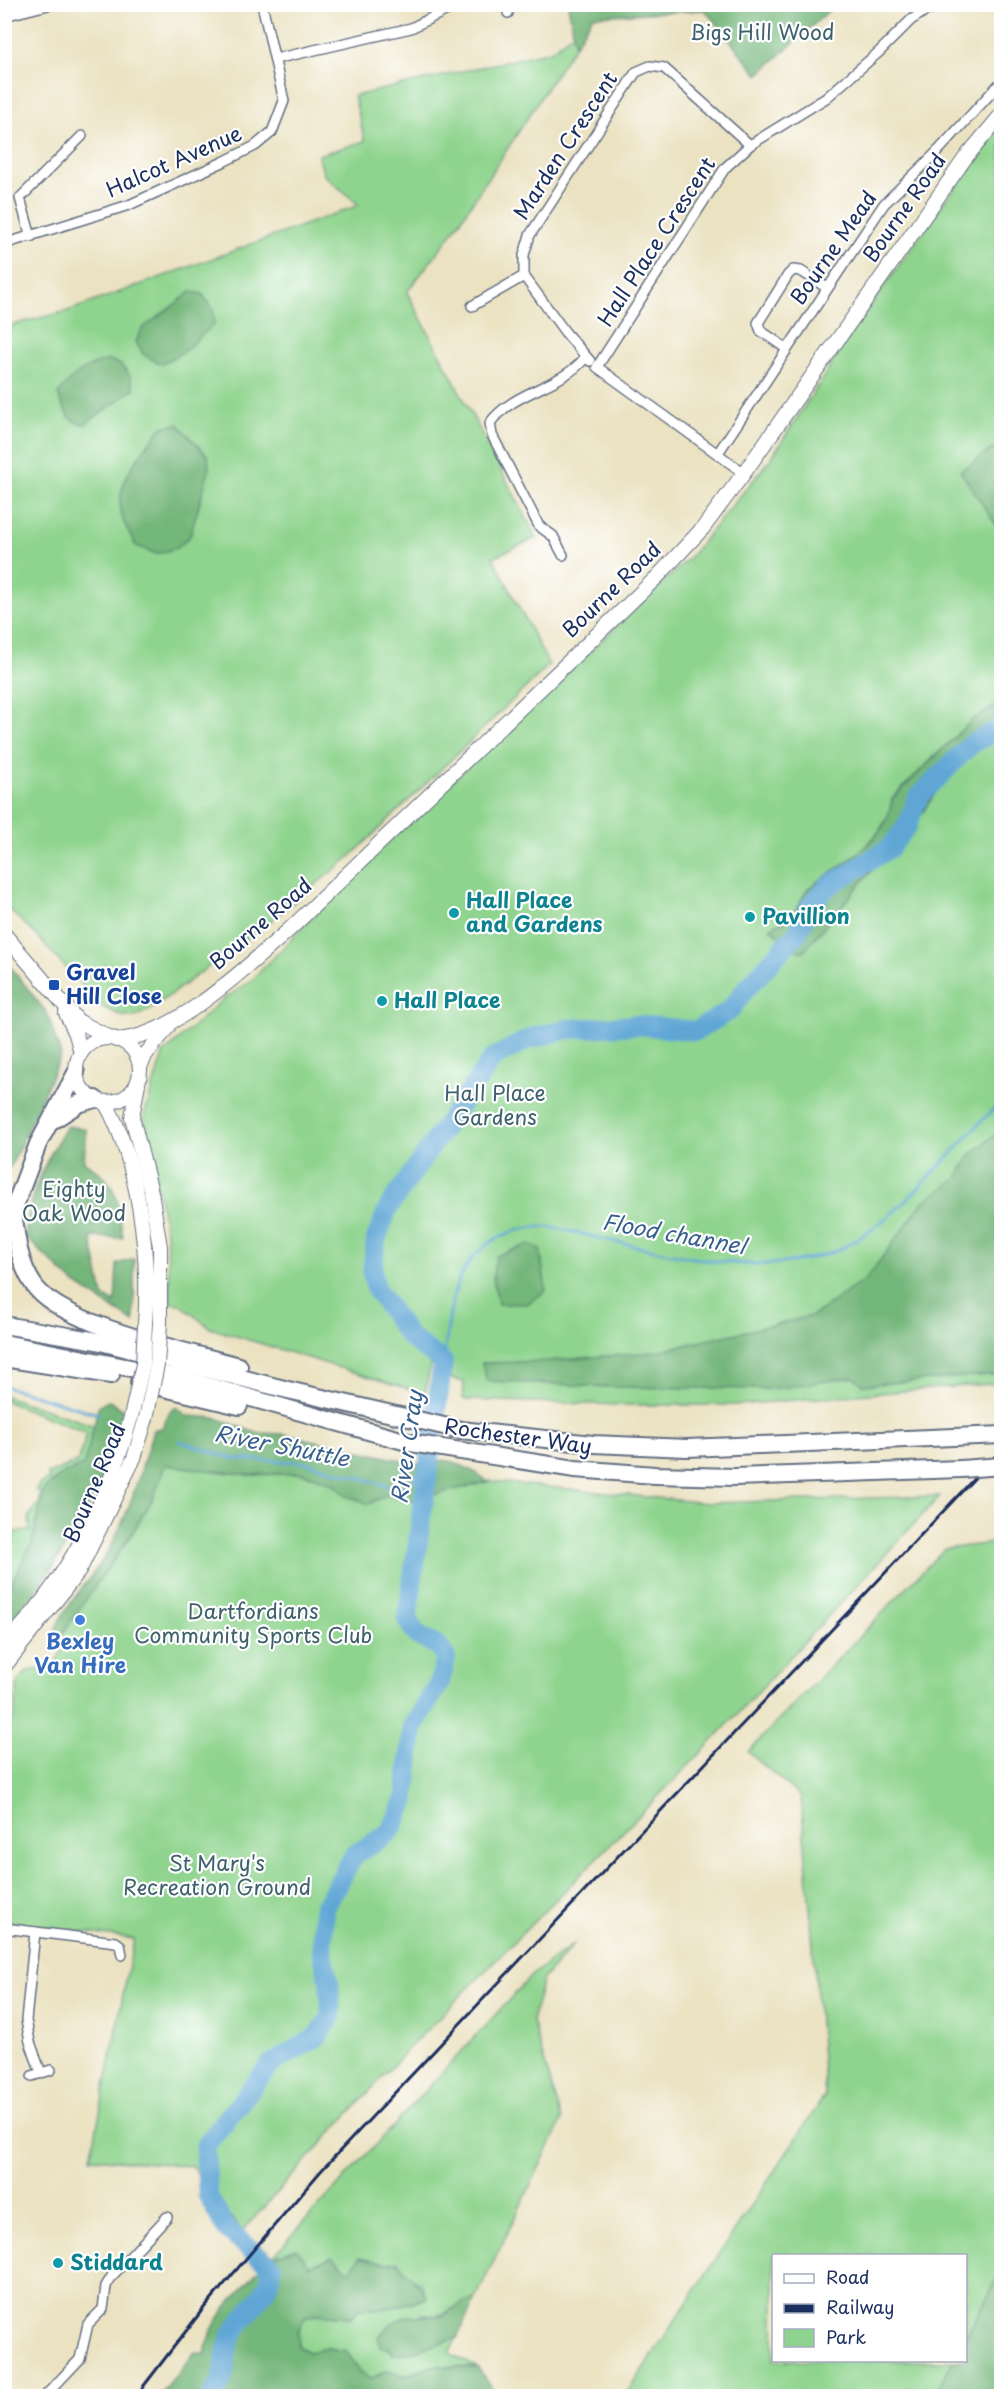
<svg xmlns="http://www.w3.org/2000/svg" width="1006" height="2401" viewBox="0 0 1006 2401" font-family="'Playpen Sans',sans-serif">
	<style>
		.green { fill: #8fd48e; stroke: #558276; stroke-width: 1.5 }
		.forest { fill: #73b679; stroke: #47726c; stroke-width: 1.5 }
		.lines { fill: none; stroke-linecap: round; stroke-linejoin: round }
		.stream { stroke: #5fa6d5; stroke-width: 3 }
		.river { stroke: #5fa6d5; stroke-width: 20 }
		.street-casing { stroke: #646e81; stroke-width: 12 }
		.primary-casing { stroke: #646e81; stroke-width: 16 }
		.highway-casing { stroke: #646e81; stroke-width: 20 }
		.street { stroke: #fff; stroke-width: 9 }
		.primary { stroke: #fff; stroke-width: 14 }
		.highway { stroke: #fff; stroke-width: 16 }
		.rail { stroke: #1b2f5e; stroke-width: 3 }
		.primary-bridge-casing { stroke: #646e81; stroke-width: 16; stroke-linecap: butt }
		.highway-bridge-casing { stroke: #646e81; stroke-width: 20; stroke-linecap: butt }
		.primary-bridge { stroke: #fff; stroke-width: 14 }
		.highway-bridge { stroke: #fff; stroke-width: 16 }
		.culture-dot { fill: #0f9aa8; stroke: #fff; stroke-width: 2 }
		.transit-dot { fill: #1a4fb4; stroke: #fff; stroke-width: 2 }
		.shop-dot { fill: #3f7fe0; stroke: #fff; stroke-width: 2 }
		.labels { text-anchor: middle; stroke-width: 4.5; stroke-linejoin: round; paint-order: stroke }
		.park-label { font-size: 21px; fill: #3e616c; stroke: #fff }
		.street-label { font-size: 21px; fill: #1b2f5e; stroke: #fff }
		.culture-label { font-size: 21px; font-weight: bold; fill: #0d838f; stroke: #fff; text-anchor: start }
		.transit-label { font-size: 21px; font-weight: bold; fill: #164399; stroke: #fff; text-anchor: start }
		.shop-label { font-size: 21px; font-weight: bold; fill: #366cbe; stroke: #fff }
		.water-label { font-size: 22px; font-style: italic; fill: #365f8e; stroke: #fff }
	</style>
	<rect width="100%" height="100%" fill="#fff"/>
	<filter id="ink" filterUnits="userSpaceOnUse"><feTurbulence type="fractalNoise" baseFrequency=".0167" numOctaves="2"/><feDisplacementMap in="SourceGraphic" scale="12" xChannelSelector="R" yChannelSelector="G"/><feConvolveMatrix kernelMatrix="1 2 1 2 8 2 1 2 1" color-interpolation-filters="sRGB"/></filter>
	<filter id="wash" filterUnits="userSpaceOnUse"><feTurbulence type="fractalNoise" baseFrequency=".008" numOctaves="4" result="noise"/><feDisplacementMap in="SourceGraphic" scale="24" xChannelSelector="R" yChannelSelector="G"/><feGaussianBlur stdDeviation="1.35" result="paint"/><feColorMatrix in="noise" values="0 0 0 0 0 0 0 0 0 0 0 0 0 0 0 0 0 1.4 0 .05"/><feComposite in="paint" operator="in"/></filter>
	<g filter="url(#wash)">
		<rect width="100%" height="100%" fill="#ebe2c1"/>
		<g class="green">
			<path d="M574 32 575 45 453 232 407 292 537 538 493 557 549 665 351 856 273 919 151 1009 135 1017 122 1016 102 1007 33 932 5 906 4 327 68 311 359 205 324 175 318 155 365 141 354 96 551 51Z"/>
			<path d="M1001 126V703L973 719 892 798 891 811 880 830 856 858 808 888 793 914 804 951 865 878 910 831 940 786 985 742 1001 736V1383L737 1405H622L466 1400 463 1398 464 1382 453 1379 431 1361 425 1394 210 1328 180 1304 171 1303 166 1233 144 1116 163 1054 221 1001 252 980 360 868 689 558 770 460 852 332 983 147Z"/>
			<path d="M5 1396 95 1426 84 1465 63 1474 44 1489 32 1543 5 1595 4 1509 8 1513V1532L30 1531 29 1516 40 1502V1493L36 1490 39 1484 49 1479 48 1474 78 1461 87 1433 5 1401Z"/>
			<path d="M165 1464 249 1475 304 1473 332 1483 347 1496 386 1495 412 1500 489 1481 707 1503 940 1496 702 1752 406 2051 242 2231 191 2166 91 2158 134 1939 5 1922 4 1744 14 1715 18 1681 28 1671 40 1669 52 1672 62 1649 57 1633C99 1580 143 1529 165 1464Z"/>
			<path d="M1001 1542V2272L966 2337V2256H774V2360L953 2361 934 2396H625L825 2095 801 1797 748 1752 944 1549Z"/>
			<path d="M575 1943 543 1979 532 2021 562 2120 476 2298C457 2304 444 2321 423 2314L389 2348 408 2353 457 2338 449 2353 478 2368 433 2366 403 2376 388 2370 370 2379 360 2371 346 2351 327 2348 309 2352 298 2346V2333L305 2317 316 2314 351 2317 359 2309H382L427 2299 421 2284 409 2277 398 2262 384 2263 360 2257 350 2271 309 2266 302 2258 272 2257 532 1975Z"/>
		</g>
		<g class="forest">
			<path d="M568 5V4L835 5 758 75 705 10 593 16 575 45Z"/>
			<path d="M191 292 202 294 213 309 214 324 185 351 161 364 144 355 136 342 142 329Z"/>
			<path d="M108 360C124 363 131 374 134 389L85 424C68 424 64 408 58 395 72 374 85 367 108 360Z"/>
			<path d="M178 424 208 456 209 470 190 536 177 548 156 554 136 546C132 537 125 527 122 517 112 482 143 452 162 427Z"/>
			<path d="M1000 444 1002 445 1001 532 960 471Z"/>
			<path d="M1001 703V736L985 742 940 786 910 831 865 878 804 951H797L770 928C777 924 788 920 794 914 801 906 802 893 811 887 842 862 887 844 892 799L973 719Z"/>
			<path d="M5 960 47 1013 61 1055 11 1166 5 1172Z"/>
			<path d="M67 1126 86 1129 84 1162C120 1182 117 1201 123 1238L91 1237 103 1296 115 1303 117 1264 134 1259V1322L75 1284 25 1237C28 1197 45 1160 67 1126Z"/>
			<path d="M995 1135H1002L1001 1374 863 1385 854 1377 773 1389 612 1387 487 1381 482 1363 548 1361 654 1352 812 1316 867 1278 923 1202 956 1179 971 1154Z"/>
			<path d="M529 1244 540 1249 546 1291 527 1304H498L493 1277 496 1256Z"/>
			<path d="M109 1401 122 1409C114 1478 51 1578 5 1629V1595L32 1543 44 1489 63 1474 84 1465 99 1405Z"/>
			<path d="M177 1407 187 1416 216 1418 256 1433 285 1434 430 1467C435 1462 441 1459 448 1461 456 1462 483 1475 487 1482L412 1500 386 1495 369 1504 347 1496 332 1483 304 1473 249 1475 165 1465 154 1497 131 1535 58 1640 54 1638C53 1620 89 1580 100 1564 127 1524 140 1474 153 1430L162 1428 170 1411Z"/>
			<path d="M297 2248 309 2266 332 2257 350 2271 360 2257 384 2263 398 2262C409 2278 419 2281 427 2298L382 2309H359L351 2317 316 2314 305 2317 298 2333V2346L309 2352 327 2348 346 2351 360 2371 370 2379 388 2370 404 2376 433 2366 478 2368 495 2392 503 2396H160L195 2352 205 2354C208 2319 243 2289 264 2264L272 2257Z"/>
			<path d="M1001 2272V2396H934L953 2361 966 2360V2337Z"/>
			<path d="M476 2298 457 2338 408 2353 393 2354 389 2348 380 2347 378 2337 391 2324 406 2316H442L462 2303Z"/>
		</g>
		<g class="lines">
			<g class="stream">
				<path d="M443 1362C447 1338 450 1298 460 1277 475 1247 502 1231 535 1227 554 1225 579 1234 598 1238 672 1253 755 1279 830 1253 892 1230 953 1147 1002 1101"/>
				<path d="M4 1386 98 1414"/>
				<path d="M180 1441 234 1459 304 1462 399 1489 414 1480 429 1453"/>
			</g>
			<path class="river" d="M212 2396C231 2374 221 2356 232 2335 245 2312 272 2293 272 2267L226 2229 208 2196 205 2146 271 2064 317 2037 331 2017 329 1981 322 1951 324 1908 354 1855 390 1832 405 1802 413 1727 440 1682 446 1658 439 1646 418 1636 407 1620 443 1362 408 1336 376 1289 372 1273 376 1239 388 1208 493 1058 529 1039 567 1029 638 1025 696 1031 729 1011 745 990 798 932 811 905 827 887 890 848 907 826 917 799 970 745 1002 727"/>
		</g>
	</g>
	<g filter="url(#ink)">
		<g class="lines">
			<defs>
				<g id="street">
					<path d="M998 4 1002 5"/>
					<path d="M508 13 509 4"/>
					<path d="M4 16 52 4"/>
					<path d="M275 59 411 28 459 4"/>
					<path d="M31 237 20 198 82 136"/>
					<path d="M4 244 129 205 223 162 255 146 272 132 284 101 262 4"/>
					<path d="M524 276V255L530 235 636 72 650 66 664 68 750 145"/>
					<path d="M472 306 524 276 565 332 590 361"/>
					<path d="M787 349 761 331 758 323 788 275 793 270 801 271 827 288"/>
					<path d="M718 453 884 204 938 151 1002 81"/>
					<path d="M744 473 597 367 725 168 750 145 826 98 879 52 911 20 925 11 945 4"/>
					<path d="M563 555 553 536 539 526 492 435 490 423C513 391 560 388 585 358"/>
					<path d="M4 1928 116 1942 120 1945 122 1955"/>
					<path d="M35 1932 26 2020 30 2042 41 2073"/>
					<path d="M32 2076 51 2070"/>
					<path d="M45 2396 80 2359 88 2324 103 2309 106 2286 112 2276 167 2217"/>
				</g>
				<g id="primary">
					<path d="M4 934 78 1021 111 1038"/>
					<path d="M66 1013 76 1034 81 1053"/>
					<circle cx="108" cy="1070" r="32"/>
					<path d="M116 1040C175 1037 246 967 290 929L658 576 703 528 744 473 966 157 1002 114"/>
					<path d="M140 1067 146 1054 168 1027"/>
					<path d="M139 1078 132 1117 151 1192 160 1247V1323"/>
					<path d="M105 1102C139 1162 150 1255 145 1324"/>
					<path d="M4 1645C66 1583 108 1501 131 1417"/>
					<path d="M4 1667 79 1571 134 1458 146 1418"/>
				</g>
				<g id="highway">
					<path d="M55 1119 78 1104 95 1099"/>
					<path d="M13 1210C16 1237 19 1266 36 1288 67 1326 189 1352 239 1366"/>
					<path d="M10 1219 38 1144 76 1073"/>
					<path d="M4 1325 97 1341 288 1390 461 1430 593 1444 687 1448 1002 1435"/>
					<path d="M4 1343 176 1377 411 1443 575 1469 655 1475 735 1477 961 1469"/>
					<path d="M4 1358 111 1375"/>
					<path d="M139 1382 239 1406"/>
				</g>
			</defs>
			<use href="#street" class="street-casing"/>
			<use href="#primary" class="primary-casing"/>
			<use href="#highway" class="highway-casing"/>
			<use href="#street" class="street"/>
			<use href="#primary" class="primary"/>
			<use href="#highway" class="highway"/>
			<path class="rail" d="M136 2396 203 2309 320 2172 1002 1449"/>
			<defs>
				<g id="primary-bridge">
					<path d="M131 1417 143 1364 145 1324"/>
					<path d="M146 1418 157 1365 160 1323"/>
				</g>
				<path id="highway-bridge" d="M961 1469 1002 1466"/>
			</defs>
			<use href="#primary-bridge" class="primary-bridge-casing"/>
			<use href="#highway-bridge" class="highway-bridge-casing"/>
			<use href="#primary-bridge" class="primary-bridge"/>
			<use href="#highway-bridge" class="highway-bridge"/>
		</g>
	</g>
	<g class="culture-dot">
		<circle cx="454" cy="913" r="6"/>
		<circle cx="750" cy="917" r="6"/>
		<circle cx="382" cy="1001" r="6"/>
		<circle cx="58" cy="2263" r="6"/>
	</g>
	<rect class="transit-dot" x="48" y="979" width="12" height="12" rx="3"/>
	<circle class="shop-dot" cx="80" cy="1620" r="6"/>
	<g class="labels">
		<g class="park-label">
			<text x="762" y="40">Bigs Hill Wood</text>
			<text x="495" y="1101">Hall Place<tspan x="495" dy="24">Gardens</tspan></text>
			<text x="74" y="1197">Eighty<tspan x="74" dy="24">Oak Wood</tspan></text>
			<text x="253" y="1619">Dartfordians<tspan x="253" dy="24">Community Sports Club</tspan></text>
			<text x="217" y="1871">St Mary's<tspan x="217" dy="24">Recreation Ground</tspan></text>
		</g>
		<g class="street-label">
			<text transform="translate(566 146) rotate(-57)" y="7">Marden Crescent</text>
			<text transform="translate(174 162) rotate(-24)" y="7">Halcot Avenue</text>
			<text transform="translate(905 208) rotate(-55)" y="7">Bourne Road</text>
			<text transform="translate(657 242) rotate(-57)" y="7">Hall Place Crescent</text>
			<text transform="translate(834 248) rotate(-55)" y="7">Bourne Mead</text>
			<text transform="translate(612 590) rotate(-44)" y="7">Bourne Road</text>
			<text transform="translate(261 924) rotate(-41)" y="7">Bourne Road</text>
			<text transform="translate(518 1437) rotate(8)" y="7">Rochester Way</text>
			<text transform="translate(95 1483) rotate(-67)" y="7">Bourne Road</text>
		</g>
		<g class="culture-label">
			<text x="466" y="908">Hall Place<tspan x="466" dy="24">and Gardens</tspan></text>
			<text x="762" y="924">Pavillion</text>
			<text x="394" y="1008">Hall Place</text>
			<text x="70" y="2270">Stiddard</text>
		</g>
		<g class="transit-label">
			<text x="66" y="980">Gravel<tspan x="66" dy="24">Hill Close</tspan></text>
		</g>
		<g class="shop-label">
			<text x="80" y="1649">Bexley<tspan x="80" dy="24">Van Hire</tspan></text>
		</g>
		<g class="water-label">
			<text transform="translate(674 1234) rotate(10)" y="8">Flood channel</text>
			<text transform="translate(282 1446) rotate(11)" y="8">River Shuttle</text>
			<text transform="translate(407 1447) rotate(-82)" y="8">River Cray</text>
		</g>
	</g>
	<rect width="1006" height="2401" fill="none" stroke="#fff" stroke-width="24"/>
	<rect x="772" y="2254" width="195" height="108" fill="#ffffff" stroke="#a4acbf" stroke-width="1.5"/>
	<rect x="784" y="2274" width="30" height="9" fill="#ffffff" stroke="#a4acbf" stroke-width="1.5"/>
	<text x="826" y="2284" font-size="18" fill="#1b2f5e">Road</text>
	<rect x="784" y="2304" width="30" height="9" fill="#1b2f5e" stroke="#a4acbf" stroke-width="1.5"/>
	<text x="826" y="2314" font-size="18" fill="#1b2f5e">Railway</text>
	<rect x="784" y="2329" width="30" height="18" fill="#8fd48e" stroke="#a4acbf" stroke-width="1.5"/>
	<text x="826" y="2344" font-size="18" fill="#1b2f5e">Park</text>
</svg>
